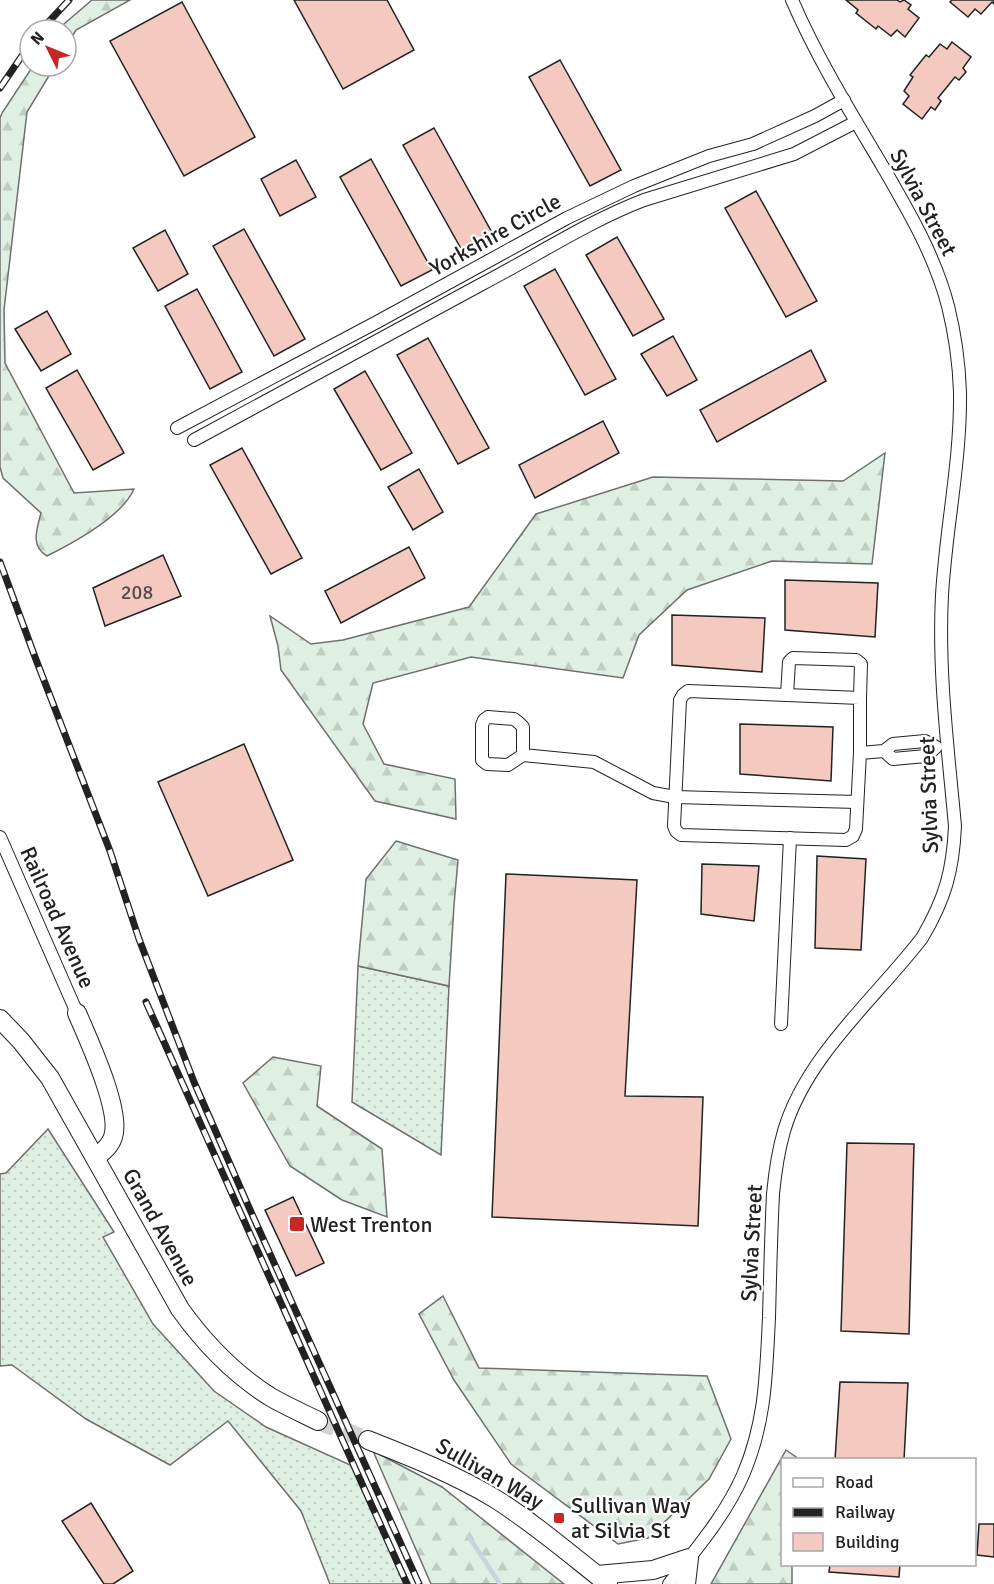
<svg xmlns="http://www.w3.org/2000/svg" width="994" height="1584" viewBox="0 0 994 1584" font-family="Signika,sans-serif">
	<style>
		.grass { fill: url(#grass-dots); stroke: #6f6f6f; stroke-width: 1.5 }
		.forest { fill: url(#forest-firs); stroke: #6f6f6f; stroke-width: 1.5 }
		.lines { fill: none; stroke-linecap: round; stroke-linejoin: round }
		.stream { stroke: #c7d3dd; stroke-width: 4.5 }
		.building { fill: #f3c9c0; stroke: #222; stroke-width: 1.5 }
		.secondary-tunnel { stroke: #d3d3d3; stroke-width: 18; stroke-dasharray: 18 9; stroke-linecap: butt }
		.minor-casing { stroke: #222; stroke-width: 14 }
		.secondary-casing { stroke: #222; stroke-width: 20 }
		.minor { stroke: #fff; stroke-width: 12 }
		.secondary { stroke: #fff; stroke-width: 18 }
		.rail-casing { stroke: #222; stroke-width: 7 }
		.rail { stroke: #fff; stroke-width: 4.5; stroke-dasharray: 14; stroke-linecap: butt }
		.poi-dot { fill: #c62828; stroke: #fff; stroke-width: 2 }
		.labels { text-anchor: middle; stroke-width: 4.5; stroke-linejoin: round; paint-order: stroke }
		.number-label { font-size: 20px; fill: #564c4a }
		.street-label { font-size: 22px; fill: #222; stroke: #fff }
		.poi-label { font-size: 22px; fill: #222; stroke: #fff; text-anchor: start }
	</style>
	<defs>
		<pattern id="grass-dots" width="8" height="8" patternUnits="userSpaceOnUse" patternTransform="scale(1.5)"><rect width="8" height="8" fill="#e0efe3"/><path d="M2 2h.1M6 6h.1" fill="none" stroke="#c0cdc2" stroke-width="1.8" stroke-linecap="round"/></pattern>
		<pattern id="forest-firs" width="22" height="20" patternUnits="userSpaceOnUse" patternTransform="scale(1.5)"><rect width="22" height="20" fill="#e0efe3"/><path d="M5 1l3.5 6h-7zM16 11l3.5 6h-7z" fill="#c0cdc2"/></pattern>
	</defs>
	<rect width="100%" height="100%" fill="#fff"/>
	<g class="grass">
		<path d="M358 966 449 986 441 1155 352 1102Z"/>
		<path d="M48 1129 114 1232 103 1237 153 1324 214 1391 266 1427 357 1468 410 1584H330L301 1511 228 1421 170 1465 86 1419 12 1365 0 1366V1174L6 1173Z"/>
	</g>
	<g class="forest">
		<path d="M92 0H130L76 30 66 47V30H60L64 24Z"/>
		<path d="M33 66H55L27 112 4 310 5 363 74 493 134 489C122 517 73 543 47 556 30 546 37 529 41 513L3 478 0 467V118L2 113Z"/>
		<path d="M885 453 872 564 772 561 687 590 639 635 623 678 471 657 373 683 363 724 384 764 455 779 456 819 375 801 281 670 278 646 270 616 311 644 343 640 469 607 536 514 653 477 843 481Z"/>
		<path d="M396 841 458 860 454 905 449 986 358 966 366 879Z"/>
		<path d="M273 1057 321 1066 317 1106 382 1149 387 1217 342 1200 290 1166 243 1083Z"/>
		<path d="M443 1296 479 1368 707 1376 731 1439 709 1479 648 1538 618 1544 511 1464 454 1380 419 1314Z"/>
		<path d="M786 1450 796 1457V1459L782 1460V1564L792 1565V1584H711Z"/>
		<path d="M373 1451 442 1487 564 1584H431Z"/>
	</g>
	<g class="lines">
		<path class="stream" d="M469 1537 500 1584"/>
	</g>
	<g class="building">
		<path d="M294 0H387L414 50 343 89Z"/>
		<path d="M846 0H897L900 2 904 0 911 5 908 9 919 18 905 37 897 30 891 36 878 26 876 29 856 13 858 10Z"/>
		<path d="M952 0H994V4L992 2 981 14 975 9 968 17 950 2Z"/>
		<path d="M182 2 255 137 184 176 110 41Z"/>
		<path d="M952 42 971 57 963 68 966 72 959 80 955 77 938 98 941 101 935 110 931 107 922 119 903 104 909 96 904 91 913 77 910 75 926 55 929 57 940 44 947 49Z"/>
		<path d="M560 60 621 170 590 186 529 77Z"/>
		<path d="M434 128 495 238 464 254 403 145Z"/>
		<path d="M371 159 432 270 401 286 340 177Z"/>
		<path d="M296 160 316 197 280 216 261 179Z"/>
		<path d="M756 191 817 301 786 317 725 208Z"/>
		<path d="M244 229 305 339 274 356 213 246Z"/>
		<path d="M165 230 188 274 158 291 133 248Z"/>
		<path d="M617 237 664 319 633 336 586 255Z"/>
		<path d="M555 269 616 379 585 395 524 286Z"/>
		<path d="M197 289 242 372 210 389 165 306Z"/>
		<path d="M47 311 71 354 41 371 15 329Z"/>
		<path d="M673 336 697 380 667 396 641 354Z"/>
		<path d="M428 338 489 448 458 464 397 355Z"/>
		<path d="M811 350 826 381 717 442 700 410Z"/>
		<path d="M77 370 124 453 93 470 46 388Z"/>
		<path d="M365 371 412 453 381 470 334 389Z"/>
		<path d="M603 421 619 453 535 498 519 465Z"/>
		<path d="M242 448 302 558 271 574 210 465Z"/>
		<path d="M419 469 443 512 413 530 388 487Z"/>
		<path d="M409 547 425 578 341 623 325 591Z"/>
		<path d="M163 555 181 596 105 626 93 588Z"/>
		<path d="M785 580 878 583 875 637 785 630Z"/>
		<path d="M672 615 765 618 762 672 672 665Z"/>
		<path d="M740 724 833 727 831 781 740 774Z"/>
		<path d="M244 744 293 860 208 896 158 782Z"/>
		<path d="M817 856 866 859 861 950 815 948Z"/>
		<path d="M702 864 759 866 754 921 701 914Z"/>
		<path d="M506 874 637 880 625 1096 703 1097 698 1226 492 1217Z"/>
		<path d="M847 1143 914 1144 909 1334 841 1331Z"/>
		<path d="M293 1197 324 1263 296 1276 265 1210Z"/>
		<path d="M840 1382 908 1383 904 1460H835Z"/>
		<path d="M91 1503 133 1571 113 1584H104L62 1521Z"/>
		<path d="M979 1524H994V1557L977 1555Z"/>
		<path d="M830 1564H900L899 1577 829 1572Z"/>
	</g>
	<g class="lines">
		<path class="secondary-tunnel" d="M318 1421 368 1440"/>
		<defs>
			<g id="minor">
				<path d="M177 428 377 322 567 218 634 186 709 156 753 144 815 116 844 100"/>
				<path d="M194 440C290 388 386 336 482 284 536 256 587 222 644 200L794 154 856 122"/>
				<path d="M787 695 789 662 793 658 856 660 861 664 860 698"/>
				<path d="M860 753V698L688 691 683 695 680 700 674 826 676 831 681 835 846 840 853 836 856 829 860 753 884 751 893 744 925 741 936 747 926 756 893 759 884 751"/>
				<path d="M523 755V727L518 722 514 719 488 717 484 720 482 725V760L487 764 508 765 523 755 594 762 653 793 675 797 857 802"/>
				<path d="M0 837 77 1013"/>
				<path d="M781 1024 790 838"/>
				<path d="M669 1584C696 1549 725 1516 743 1475 766 1421 766 1374 769 1318 770 1277 771 1235 773 1194 775 1173 778 1152 784 1131 806 1056 875 999 922 938 945 899 953 871 955 826 948 749 938 672 942 595 946 527 961 460 960 392 959 363 955 334 948 306 935 256 909 212 883 167 851 113 817 58 792 0"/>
			</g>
			<g id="secondary">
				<path d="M77 1013C88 1039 122 1111 113 1137 110 1147 102 1152 95 1158"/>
				<path d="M0 1019 21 1041 50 1078 180 1309C205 1344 233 1373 269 1396 284 1405 302 1413 318 1421"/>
				<path d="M368 1440C411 1457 454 1474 494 1498 534 1523 571 1555 608 1584"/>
				<path d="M597 1575 653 1570 689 1558 686 1584"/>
			</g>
		</defs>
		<use href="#minor" class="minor-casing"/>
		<use href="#secondary" class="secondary-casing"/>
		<use href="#minor" class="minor"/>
		<use href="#secondary" class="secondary"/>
		<defs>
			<g id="rail">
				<path d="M41 30 69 0"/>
				<path d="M0 88 30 44"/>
				<path d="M0 562 35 657 110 851 139 939 194 1082 247 1203 419 1584"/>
				<path d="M146 1002 407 1584"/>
			</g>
		</defs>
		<use href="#rail" class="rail-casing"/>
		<use href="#rail" class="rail"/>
	</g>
	<g class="poi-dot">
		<rect x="289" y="1216" width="16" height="16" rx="3"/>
		<rect x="553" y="1512" width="12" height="12" rx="3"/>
	</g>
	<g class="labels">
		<g class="number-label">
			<text x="137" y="599">208</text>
		</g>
		<g class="street-label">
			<text transform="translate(924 202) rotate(62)" y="8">Sylvia Street</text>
			<text transform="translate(495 234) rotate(-29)" y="8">Yorkshire Circle</text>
			<text transform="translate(928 795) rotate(-92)" y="8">Sylvia Street</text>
			<text transform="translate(58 917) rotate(66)" y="8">Railroad Avenue</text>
			<text transform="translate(161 1227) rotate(61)" y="8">Grand Avenue</text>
			<text transform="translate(751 1243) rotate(-87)" y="8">Sylvia Street</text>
			<text transform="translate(490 1473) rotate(30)" y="8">Sullivan Way</text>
		</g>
		<g class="poi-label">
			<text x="310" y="1232">West Trenton</text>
			<text x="571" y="1513">Sullivan Way<tspan x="571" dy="25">at Silvia St</tspan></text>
		</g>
	</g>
	<rect x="781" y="1458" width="195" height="108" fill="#ffffff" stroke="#a7a7a7" stroke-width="1.5"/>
	<rect x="793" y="1478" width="30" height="9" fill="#ffffff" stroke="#a7a7a7" stroke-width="1.5"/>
	<text x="835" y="1488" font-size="18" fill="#222222">Road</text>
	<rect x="793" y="1508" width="30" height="9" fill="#222222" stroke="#a7a7a7" stroke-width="1.5"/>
	<text x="835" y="1518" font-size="18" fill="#222222">Railway</text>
	<rect x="793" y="1533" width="30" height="18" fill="#f3c9c0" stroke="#a7a7a7" stroke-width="1.5"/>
	<text x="835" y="1548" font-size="18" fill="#222222">Building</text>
	<g transform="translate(48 48) rotate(313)"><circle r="28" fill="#ffffff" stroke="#a7a7a7" stroke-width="1.5"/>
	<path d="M0-4.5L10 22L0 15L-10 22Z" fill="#c62828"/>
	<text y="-9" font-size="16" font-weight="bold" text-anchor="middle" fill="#222222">N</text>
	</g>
</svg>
